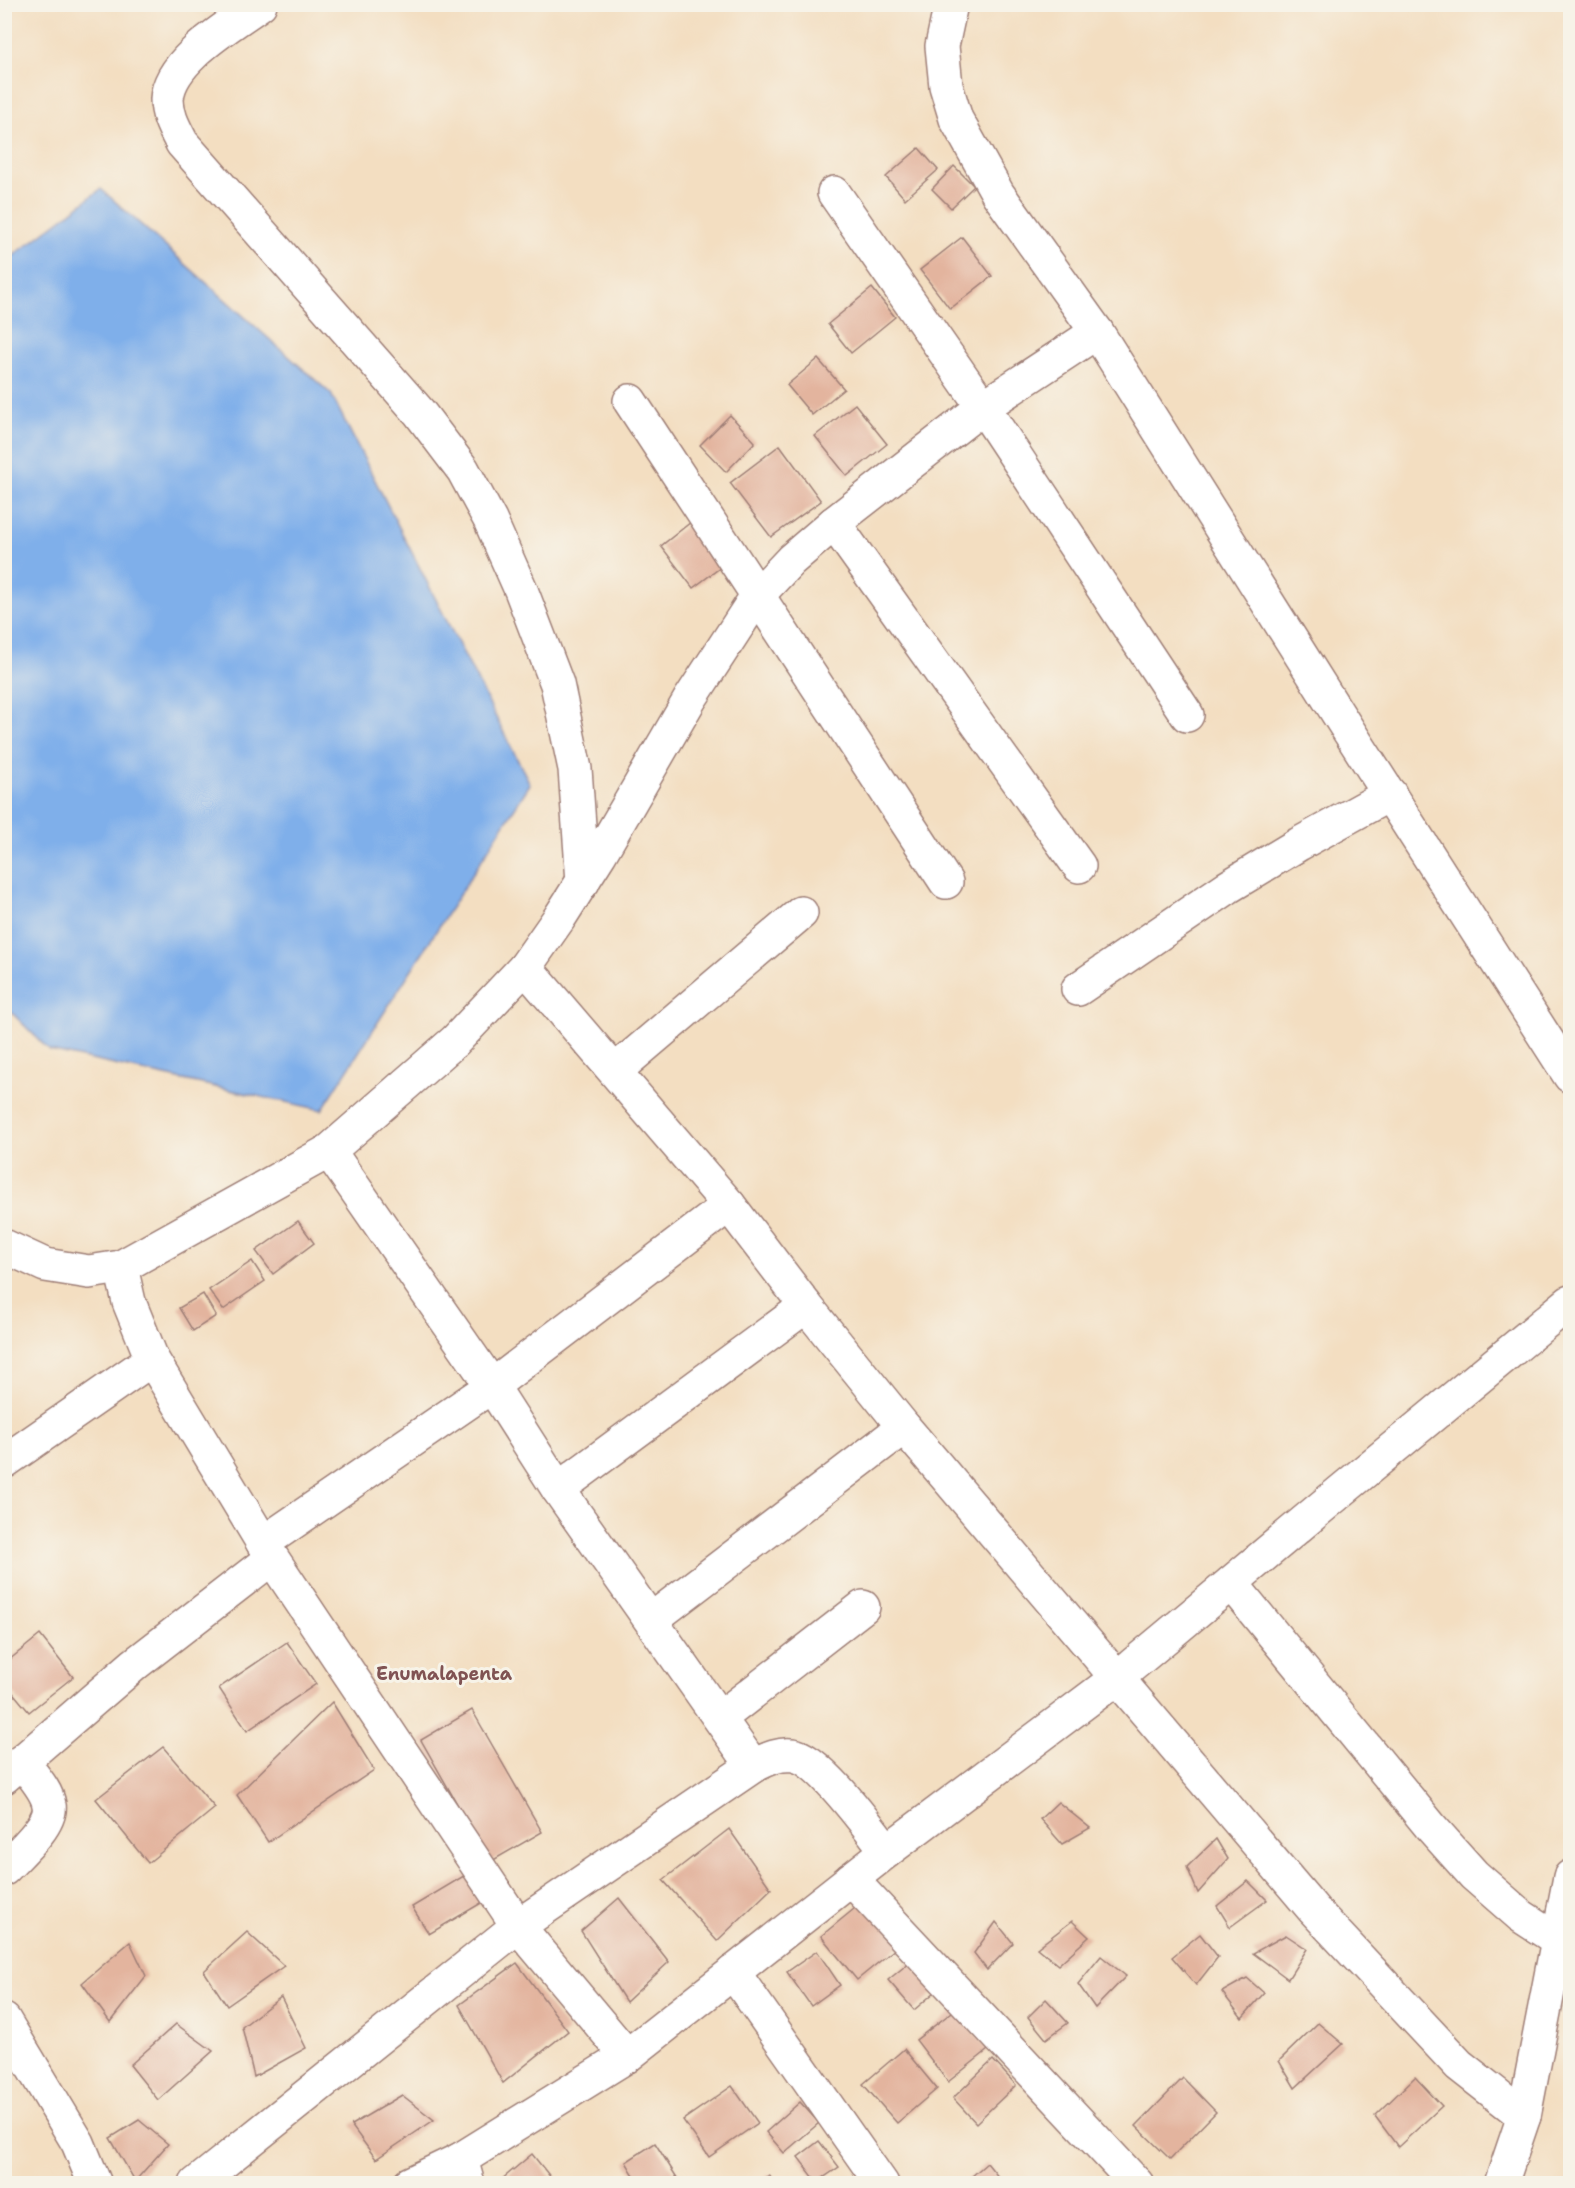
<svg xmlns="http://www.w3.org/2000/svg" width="1575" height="2188" viewBox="0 0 1575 2188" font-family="'Shantell Sans',sans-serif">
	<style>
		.water { fill: #7fafea; stroke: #64678a; stroke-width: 1.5 }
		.building { fill: #e3b49e }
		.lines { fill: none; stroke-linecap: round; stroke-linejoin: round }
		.minor-casing { stroke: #9e7e76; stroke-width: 36 }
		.tertiary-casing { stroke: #9e7e76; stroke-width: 36 }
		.minor { stroke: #fff; stroke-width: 33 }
		.tertiary { stroke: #fff; stroke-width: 33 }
		.labels { text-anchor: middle; stroke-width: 6; stroke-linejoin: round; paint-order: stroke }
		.quarter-label { font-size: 18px; font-weight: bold; fill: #805353; stroke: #f7f3e8 }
	</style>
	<rect width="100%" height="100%" fill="#f7f3e8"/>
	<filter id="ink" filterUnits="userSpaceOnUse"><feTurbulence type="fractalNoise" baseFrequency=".0167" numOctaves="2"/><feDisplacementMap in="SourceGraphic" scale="12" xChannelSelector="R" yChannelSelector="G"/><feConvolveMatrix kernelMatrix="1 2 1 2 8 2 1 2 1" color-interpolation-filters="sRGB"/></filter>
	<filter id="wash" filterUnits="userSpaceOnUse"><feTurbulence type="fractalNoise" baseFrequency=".008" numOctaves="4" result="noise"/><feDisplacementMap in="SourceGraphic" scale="24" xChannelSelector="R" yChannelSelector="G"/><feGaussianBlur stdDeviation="1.35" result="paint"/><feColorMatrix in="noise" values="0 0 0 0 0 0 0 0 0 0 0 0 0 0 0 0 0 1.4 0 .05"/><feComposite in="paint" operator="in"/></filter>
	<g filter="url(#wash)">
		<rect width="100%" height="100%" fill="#f3dec1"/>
		<path class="water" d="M101 189 331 394 530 784 322 1110 50 1051 5 1006V262Z"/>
		<g id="blocks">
			<g class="building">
				<path d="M919 148 938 170 905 199 886 177Z"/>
				<path d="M954 166 974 186 951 208 932 189Z"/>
				<path d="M962 237 992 276 950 309 920 270Z"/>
				<path d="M872 288 895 317 851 353 828 324Z"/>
				<path d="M818 359 844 389 812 415 787 385Z"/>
				<path d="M855 404 887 444 847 476 815 436Z"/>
				<path d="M730 415 755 442 726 472 700 445Z"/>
				<path d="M780 445 821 501 771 537 730 483Z"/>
				<path d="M691 522 725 564 693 588 661 546Z"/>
				<path d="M298 1221 314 1243 273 1274 256 1251Z"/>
				<path d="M252 1261 265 1281 223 1310 209 1290Z"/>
				<path d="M203 1294 216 1316 193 1331 179 1308Z"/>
				<path d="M40 1635 73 1677 29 1712 4 1682V1664Z"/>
				<path d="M287 1642 316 1684 247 1731 219 1688Z"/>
				<path d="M332 1702 374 1770 268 1842 237 1795Z"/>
				<path d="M472 1710 542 1832 490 1862 421 1740Z"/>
				<path d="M163 1747 215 1808 148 1863 96 1799Z"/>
				<path d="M1058 1802 1090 1828 1062 1844 1040 1819Z"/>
				<path d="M729 1829 771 1889 717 1941 663 1880Z"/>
				<path d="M1216 1839 1228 1859 1198 1893 1187 1867Z"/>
				<path d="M467 1874 483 1902 429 1934 412 1907Z"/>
				<path d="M1248 1881 1267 1900 1230 1927 1217 1906Z"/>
				<path d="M619 1898 669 1962 626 2002 581 1931Z"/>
				<path d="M865 1900 901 1944 857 1980 821 1936Z"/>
				<path d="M1072 1921 1089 1937 1058 1965 1037 1948Z"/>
				<path d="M996 1922 1013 1943 987 1970 974 1953Z"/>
				<path d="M247 1932 284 1966 227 2006 204 1971Z"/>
				<path d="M1200 1934 1218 1957 1196 1985 1172 1957Z"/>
				<path d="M1286 1935 1307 1949 1288 1979 1253 1953Z"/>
				<path d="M130 1942 146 1976 110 2022 82 1983Z"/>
				<path d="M817 1951 840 1985 811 2006 787 1972Z"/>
				<path d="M1101 1956 1126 1976 1095 2008 1078 1984Z"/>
				<path d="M910 1962 935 1992 914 2010 888 1980Z"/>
				<path d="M517 1963 568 2031 503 2083 459 2005Z"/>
				<path d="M1247 1978 1264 1993 1242 2018 1222 1992Z"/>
				<path d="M281 1997 306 2048 254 2077 242 2027Z"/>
				<path d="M1046 1999 1068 2023 1046 2039 1028 2017Z"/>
				<path d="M956 2009 988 2050 948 2082 916 2040Z"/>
				<path d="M1318 2023 1343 2044 1295 2088 1279 2061Z"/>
				<path d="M176 2024 213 2051 158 2100 130 2065Z"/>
				<path d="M904 2049 937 2089 897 2123 863 2084Z"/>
				<path d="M993 2060 1016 2085 976 2123 953 2098Z"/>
				<path d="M1415 2077 1442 2106 1398 2147 1375 2116Z"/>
				<path d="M1183 2078 1216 2112 1170 2159 1136 2126Z"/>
				<path d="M732 2086 758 2123 709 2157 683 2120Z"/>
				<path d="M402 2095 434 2120 376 2159 351 2125Z"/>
				<path d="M800 2102 819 2123 784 2153 766 2132Z"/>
				<path d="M139 2120 168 2144 135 2181 110 2138Z"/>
				<path d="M819 2141 839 2167 817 2182 798 2157Z"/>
				<path d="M655 2143 681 2184H639L626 2162Z"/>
				<path d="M532 2154 556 2184H504L501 2180Z"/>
				<path d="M987 2163 1004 2184H963Z"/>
				<path d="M769 2175 775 2184H756Z"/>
			</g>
		</g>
	</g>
	<g filter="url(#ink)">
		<use href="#blocks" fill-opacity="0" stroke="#9e7e76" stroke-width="1.5"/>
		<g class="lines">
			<defs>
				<g id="minor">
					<path d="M260 4C231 25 169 60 167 99 167 116 175 129 182 143L419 412 463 470 490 520 521 590 557 684 575 769 583 882"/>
					<path d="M834 193 983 407 1187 715"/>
					<path d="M630 401 946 882"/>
					<path d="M834 523 1079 866"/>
					<path d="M525 967 729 1205 806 1306 904 1427 1314 1910 1459 2065 1524 2116"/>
					<path d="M1078 989 1228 887 1299 844 1390 794"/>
					<path d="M615 1071 801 913"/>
					<path d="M329 1151 492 1386 558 1489 753 1766"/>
					<path d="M4 1246 45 1265 89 1272 121 1267 329 1151 455 1041 525 967 560 917 600 854 690 699 757 596 791 560 834 523 983 407 1097 332"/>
					<path d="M121 1267 129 1302 152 1359 272 1558 518 1926 627 2056 461 2159 468 2184"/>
					<path d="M4 1462 152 1359"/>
					<path d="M558 1489 806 1306"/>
					<path d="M263 1543 492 1386 729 1205"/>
					<path d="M1231 1583 1431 1827 1474 1875 1521 1916 1558 1940"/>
					<path d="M651 1620 904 1427"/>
					<path d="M720 1718 863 1607"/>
					<path d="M4 1777 135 1664 272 1558"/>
					<path d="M4 1869C17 1855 53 1824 49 1805 47 1790 31 1774 22 1761"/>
					<path d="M851 1879 1137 2184"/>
					<path d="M733 1972 882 2184"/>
					<path d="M4 2020 78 2143 95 2184"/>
					<path d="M627 2056 887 1851 1117 1678 1329 1501 1570 1302"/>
					<path d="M196 2184 518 1926 753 1766C766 1760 778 1753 793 1755 819 1758 870 1829 887 1851"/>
					<path d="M409 2184 461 2159"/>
				</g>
				<g id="tertiary">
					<path d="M951 4 942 46 946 86 956 119 998 194 1097 332 1350 733 1570 1076"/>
					<path d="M1501 2184 1524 2116 1570 1877"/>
				</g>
			</defs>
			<use href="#minor" class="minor-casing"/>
			<use href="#tertiary" class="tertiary-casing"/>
			<use href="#minor" class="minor"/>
			<use href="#tertiary" class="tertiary"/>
		</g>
	</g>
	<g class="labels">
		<g class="quarter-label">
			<text x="444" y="1680">Enumalapenta</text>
		</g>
	</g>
	<rect width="1575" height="2188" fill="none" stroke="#f7f3e8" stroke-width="24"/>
</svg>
